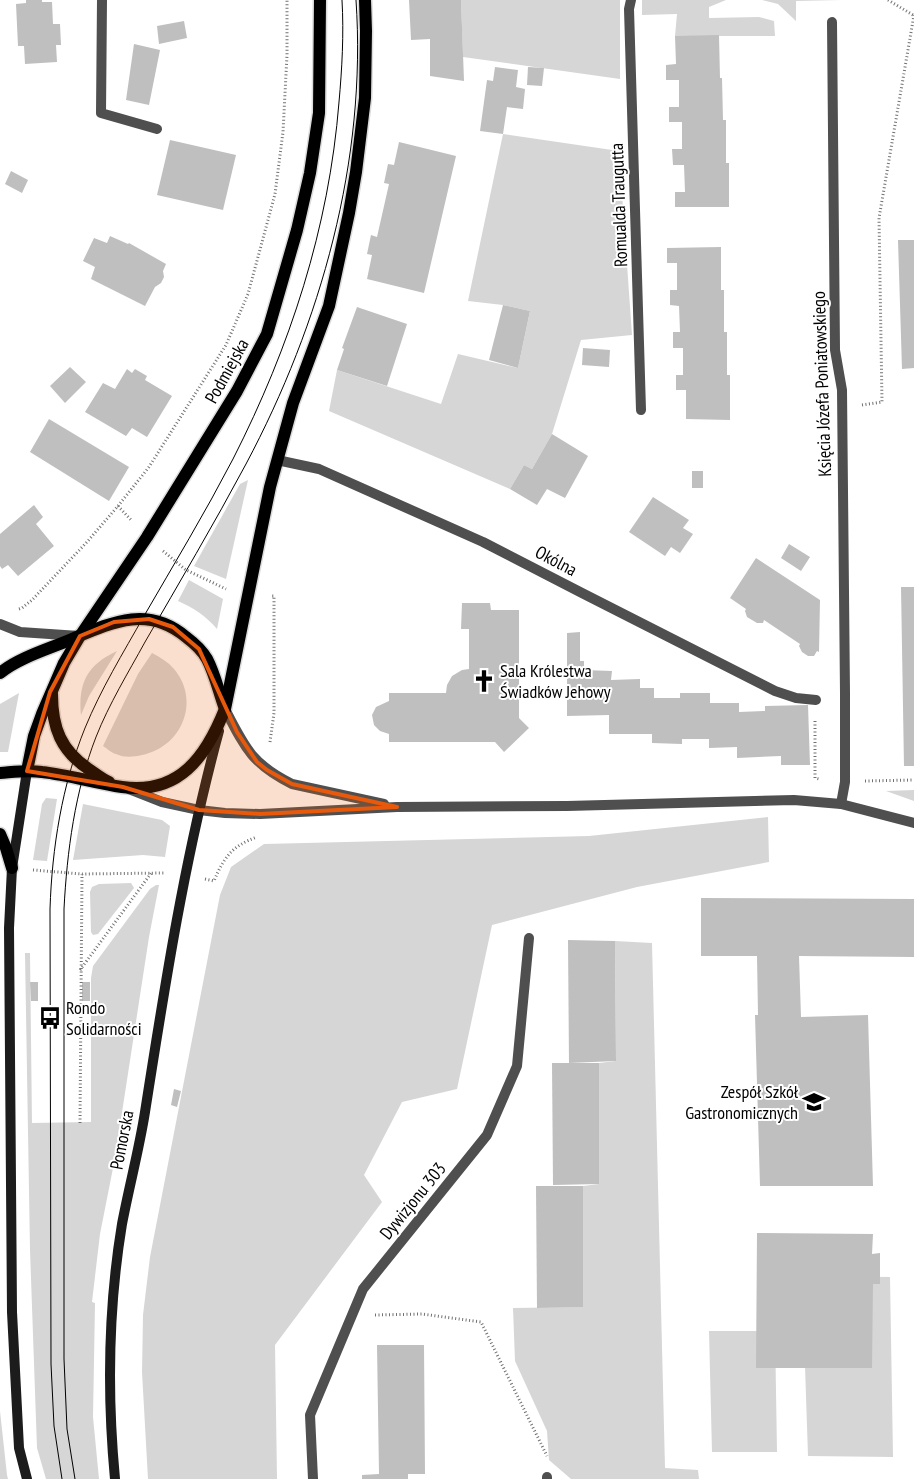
<svg xmlns="http://www.w3.org/2000/svg" width="914" height="1479" viewBox="0 0 914 1479" font-family="'PT Sans Narrow',sans-serif">
	<style>
		.green { fill: #d6d6d6 }
		.building { fill: #bfbfbf }
		.lines { fill: none; stroke-linecap: round; stroke-linejoin: round }
		.primary-casing { stroke: #dbdbdb; stroke-width: 15 }
		.path { stroke: #717171; stroke-width: 3; stroke-dasharray: 1 2.5; stroke-linecap: butt }
		.service { stroke: #4f4f4f; stroke-width: 10 }
		.minor { stroke: #4f4f4f; stroke-width: 10 }
		.secondary { stroke: #1c1c1c; stroke-width: 10 }
		.primary { stroke: #000; stroke-width: 12 }
		.tram { stroke: #000; stroke-width: 1 }
		.marked { fill: #e8590c; fill-opacity: 0.2; stroke: #e8590c; stroke-width: 4; stroke-linejoin: round }
		.labels { text-anchor: middle; stroke-width: 4; stroke-linejoin: round; paint-order: stroke }
		.street-label { font-size: 18px; fill: #000; stroke: #fff }
		.poi-label { font-size: 18px; fill: #000; stroke: #fff; text-anchor: start }
	</style>
	<rect width="100%" height="100%" fill="#fff"/>
	<g class="green">
		<path d="M461 0H620V79L463 57Z"/>
		<path d="M642 0H736H726L709 7V18L759 17 774 21 775 36H675L677 14 642 15Z"/>
		<path d="M762 0H841L796 1V21L778 4Z"/>
		<path d="M503 134 619 151 632 335 581 340 552 434 532 469 524 465 510 489 329 411 337 370 441 404 458 354 518 368 530 311 503 305 468 301Z"/>
		<path d="M248 480 226 579 194 566 240 484Z"/>
		<path d="M189 580 223 599 217 629C206 616 194 608 178 601Z"/>
		<path d="M117 651 89 696 81 715C78 683 87 665 117 651Z"/>
		<path d="M152 653C160 657 168 662 174 669 201 701 182 747 142 755 133 757 125 758 116 754 111 753 107 748 103 746L138 674Z"/>
		<path d="M19 693 8 752H0V704Z"/>
		<path d="M914 790V801L886 791Z"/>
		<path d="M46 798 57 799 47 861 33 860 42 804Z"/>
		<path d="M83 804 162 820 170 826 165 857 143 855 73 860Z"/>
		<path d="M768 817 769 862 637 887 492 925 457 1089 402 1102 364 1175 382 1202 275 1345 277 1479H148L142 1372 143 1315 150 1257 220 895 231 867 264 844 589 836Z"/>
		<path d="M131 883 134 888 98 934 93 935 91 932 90 892 92 887 99 884Z"/>
		<path d="M156 885H159L149 937 115 1158 100 1234 92 1302 95 1303 93 1417 99 1479H46L37 1448 30 1250 25 953H30L32 1123 91 1122V978L93 966 150 889Z"/>
		<path d="M615 941 652 943 665 1468 698 1470 699 1479H571L549 1460 547 1431 515 1361 513 1308 583 1307V1186L599 1184V1063L616 1061Z"/>
		<path d="M802 1276 890 1277 893 1457 808 1456Z"/>
		<path d="M709 1331H775L777 1452H712Z"/>
		<path d="M0 1411 7 1475 8 1479H0Z"/>
	</g>
	<g class="building">
		<path d="M26 0H42V2H52L53 24H60L61 45H56L57 62 25 64 24 46H18L16 4 26 3Z"/>
		<path d="M409 0H461L464 81 430 76V39L411 40Z"/>
		<path d="M184 21 187 38 159 44 157 26Z"/>
		<path d="M719 35 720 78H722L723 120H726V163H729V207H675V192H685L684 165H673L672 149H682V122H669V107H679V80H666V65L676 64 675 36Z"/>
		<path d="M134 44 160 50 149 105 126 100Z"/>
		<path d="M495 67 518 70 516 87 525 89 523 109 507 107 503 134 480 131 487 80 493 81Z"/>
		<path d="M528 67 544 68 542 86 527 85Z"/>
		<path d="M170 140 236 155 223 210 157 195Z"/>
		<path d="M399 142 456 156 424 293 367 279 372 255 367 254 371 235 377 237 389 184 384 183 388 164 394 165Z"/>
		<path d="M11 171 28 180 22 193 5 184Z"/>
		<path d="M110 236 128 244 129 243 166 264 163 271 164 277 161 283 155 287 145 306 91 279 95 267 83 261 94 238 107 243Z"/>
		<path d="M898 240H914V368L902 369Z"/>
		<path d="M721 247V290H724V332H727V375H730V420L686 419V390H676V375H683V348H673V332H680L679 306 670 305V290H677V263H667V248Z"/>
		<path d="M503 305 530 311 518 368 489 360Z"/>
		<path d="M357 307 407 324 387 386 337 370 344 349 342 348Z"/>
		<path d="M583 348 610 350 609 367 582 365Z"/>
		<path d="M70 367 86 382 65 403 50 386Z"/>
		<path d="M127 369 132 373 135 369 147 376 145 380 172 396 147 437 132 428 126 436 85 412 103 383 115 389Z"/>
		<path d="M49 419 129 467 109 501 30 452Z"/>
		<path d="M552 434 588 456 565 498 547 489 537 505 510 489 524 465 532 469Z"/>
		<rect x="692" y="471" width="11" height="17"/>
		<path d="M653 497 689 520 683 528 693 534 680 553 671 547 665 556 629 532Z"/>
		<path d="M34 505 43 517 36 524 54 546 18 576 8 565 2 569 0 566V534Z"/>
		<path d="M789 544 810 557 801 571 781 558Z"/>
		<path d="M756 558 820 600 819 652 817 651 814 656H808L802 652 799 646 800 644 764 620 763 623H757L747 617 745 611 746 609 730 598Z"/>
		<path d="M901 587H914V766H904Z"/>
		<path d="M462 603H490L491 610H519V718L529 728 504 752 495 742H389V734L380 731 374 725 372 715 376 707 389 701V693H446L447 685 452 676 462 670 469 669V629H461Z"/>
		<path d="M580 632V661H584V670L612 671 611 680 640 679V688H654V698H680V693H710V703H739V712L765 711V706L808 705 810 765H781V756L737 758V747L709 748V739H682V744L652 743V734H609V715L567 716V633Z"/>
		<path d="M701 898 914 899V957L799 956 801 1017 868 1015 873 1186H760L755 1015H758L757 956H701Z"/>
		<path d="M568 940 615 941 616 1061 569 1063Z"/>
		<path d="M30 982H38V1001H31Z"/>
		<rect x="82" y="982" width="8" height="19"/>
		<path d="M552 1063H599V1184L553 1185Z"/>
		<path d="M174 1089 181 1091 177 1107 171 1105Z"/>
		<path d="M536 1186H583V1307L537 1308Z"/>
		<path d="M757 1233 873 1234 872 1254 880 1253V1284H873L872 1368H756Z"/>
		<path d="M377 1345H424L425 1474H408V1479H362V1475L379 1474Z"/>
	</g>
	<g class="lines">
		<defs>
			<g id="primary">
				<path d="M0 673C20 657 49 649 72 639 112 622 148 605 186 637 194 643 202 650 207 659 215 674 219 693 225 709"/>
				<path d="M52 694C52 728 61 751 90 770 96 774 102 779 109 782"/>
				<path d="M27 771 34 736 42 714 64 663 80 636 147 537 237 391 267 334 297 230 310 173 319 113 320 0"/>
				<path d="M0 773C14 772 28 770 42 772 69 775 95 783 122 787 179 795 206 757 225 709L270 487 293 403 329 306 349 213 356 172 365 98 366 31 365 0"/>
				<path d="M0 834 6 848 12 868"/>
			</g>
		</defs>
		<use href="#primary" class="primary-casing"/>
		<g class="path">
			<path d="M888 0 913 15"/>
			<path d="M862 405 882 402 879 218 914 15"/>
			<path d="M118 506 149 467 226 345 248 294 275 194 283 132 287 55V0"/>
			<path d="M163 551 186 570 226 589"/>
			<path d="M19 609 22 608 32 600 87 542 118 506 132 521"/>
			<path d="M815 721V778L819 779"/>
			<path d="M270 742 274 713V596H272"/>
			<path d="M865 781 914 780"/>
			<path d="M33 870 82 874 164 873"/>
			<path d="M205 879 214 881C224 857 232 846 257 837"/>
			<path d="M80 970 152 872"/>
			<path d="M80 1123 82 874"/>
			<path d="M375 1315 422 1314 481 1322 547 1456"/>
		</g>
		<g class="service">
			<path d="M102 0 101 113 157 129"/>
			<path d="M631 0 629 9 641 410"/>
			<path d="M832 22 835 350 842 390 845 693V782L841 804"/>
		</g>
		<g class="minor">
			<path d="M277 460 319 469 483 542 582 593 775 691 796 698 816 700"/>
			<path d="M0 624 20 632 79 636"/>
			<path d="M225 709C245 748 252 764 292 784L384 804"/>
			<path d="M129 789 162 802 199 810 225 813 260 814 397 807 567 806 794 800 841 804 914 823"/>
			<path d="M547 1477V1479"/>
			<path d="M313 1479 310 1415 363 1289 487 1135 517 1066 529 938"/>
		</g>
		<g class="secondary">
			<path d="M27 1479 19 1448 12 1312 9 928 12 868 27 771"/>
			<path d="M115 1479C107 1394 108 1309 122 1224 129 1187 139 1150 145 1112 165 984 185 856 219 731"/>
		</g>
		<use href="#primary" class="primary"/>
		<g class="tram">
			<path d="M62 1479 54 1426 51 1364 50 909C52 848 62 785 85 728 101 689 123 653 144 616 174 564 205 513 233 459 290 347 329 228 339 102 342 69 344 34 342 0"/>
			<path d="M75 1479 67 1429 64 1359V909C67 851 75 791 96 737 109 704 128 673 145 642 179 583 214 524 246 464 321 323 367 160 356 0"/>
		</g>
	</g>
	<path class="marked" d="M149 619 173 627 199 649 237 732 257 762 267 770 292 784 397 807 260 814 199 810 123 787 27 771 50 692 80 636 114 622Z"/>
	<defs>
		<symbol id="church-bare" viewBox="-9 -9 18 18"><path d="M-1.2-6h2.4v3.5h3.3v2.4h-3.3V6h-2.4V-.1h-3.3v-2.4h3.3Z" fill="#000" stroke="#fff" stroke-width="2.5" paint-order="stroke"/></symbol>
		<symbol id="bus-bare" viewBox="-9 -9 18 18"><path d="M-5-6H5V4H4V6H2V4H-2V6H-4V4H-5ZM-3.5-4V0h7V-4ZM-3.5 1.2v1.5H-2V1.2ZM2 1.2v1.5H3.5V1.2Z" fill="#000" stroke="#fff" stroke-width="2.5" paint-order="stroke"/></symbol>
		<symbol id="school-bare" viewBox="-9 -9 18 18"><path d="M0-5L7-2L0 1L-7-2ZM-4 1L0 2.5L4 1V4Q0 6-4 4Z" fill="#000" stroke="#fff" stroke-width="2.5" paint-order="stroke"/></symbol>
	</defs>
	<g fill-rule="evenodd">
		<use href="#church-bare" x="468" y="665" width="32" height="32"/>
		<use href="#bus-bare" x="34" y="1002" width="32" height="32"/>
		<use href="#school-bare" x="798" y="1086" width="32" height="32"/>
	</g>
	<g class="labels">
		<g class="street-label">
			<text transform="translate(619 205) rotate(-92)" y="6">Romualda Traugutta</text>
			<text transform="translate(227 371) rotate(-61)" y="6">Podmiejska</text>
			<text transform="translate(822 384) rotate(-92)" y="6">Księcia Józefa Poniatowskiego</text>
			<text transform="translate(556 561) rotate(28)" y="6">Okólna</text>
			<text transform="translate(122 1140) rotate(-79)" y="6">Pomorska</text>
			<text transform="translate(413 1201) rotate(-51)" y="6">Dywizjonu 303</text>
		</g>
		<g class="poi-label">
			<text x="500" y="677">Sala Królestwa<tspan x="500" dy="21">Świadków Jehowy</tspan></text>
			<text x="66" y="1014">Rondo<tspan x="66" dy="21">Solidarności</tspan></text>
			<text x="798" y="1098" text-anchor="end">Zespół Szkół<tspan x="798" dy="21">Gastronomicznych</tspan></text>
		</g>
	</g>
</svg>
